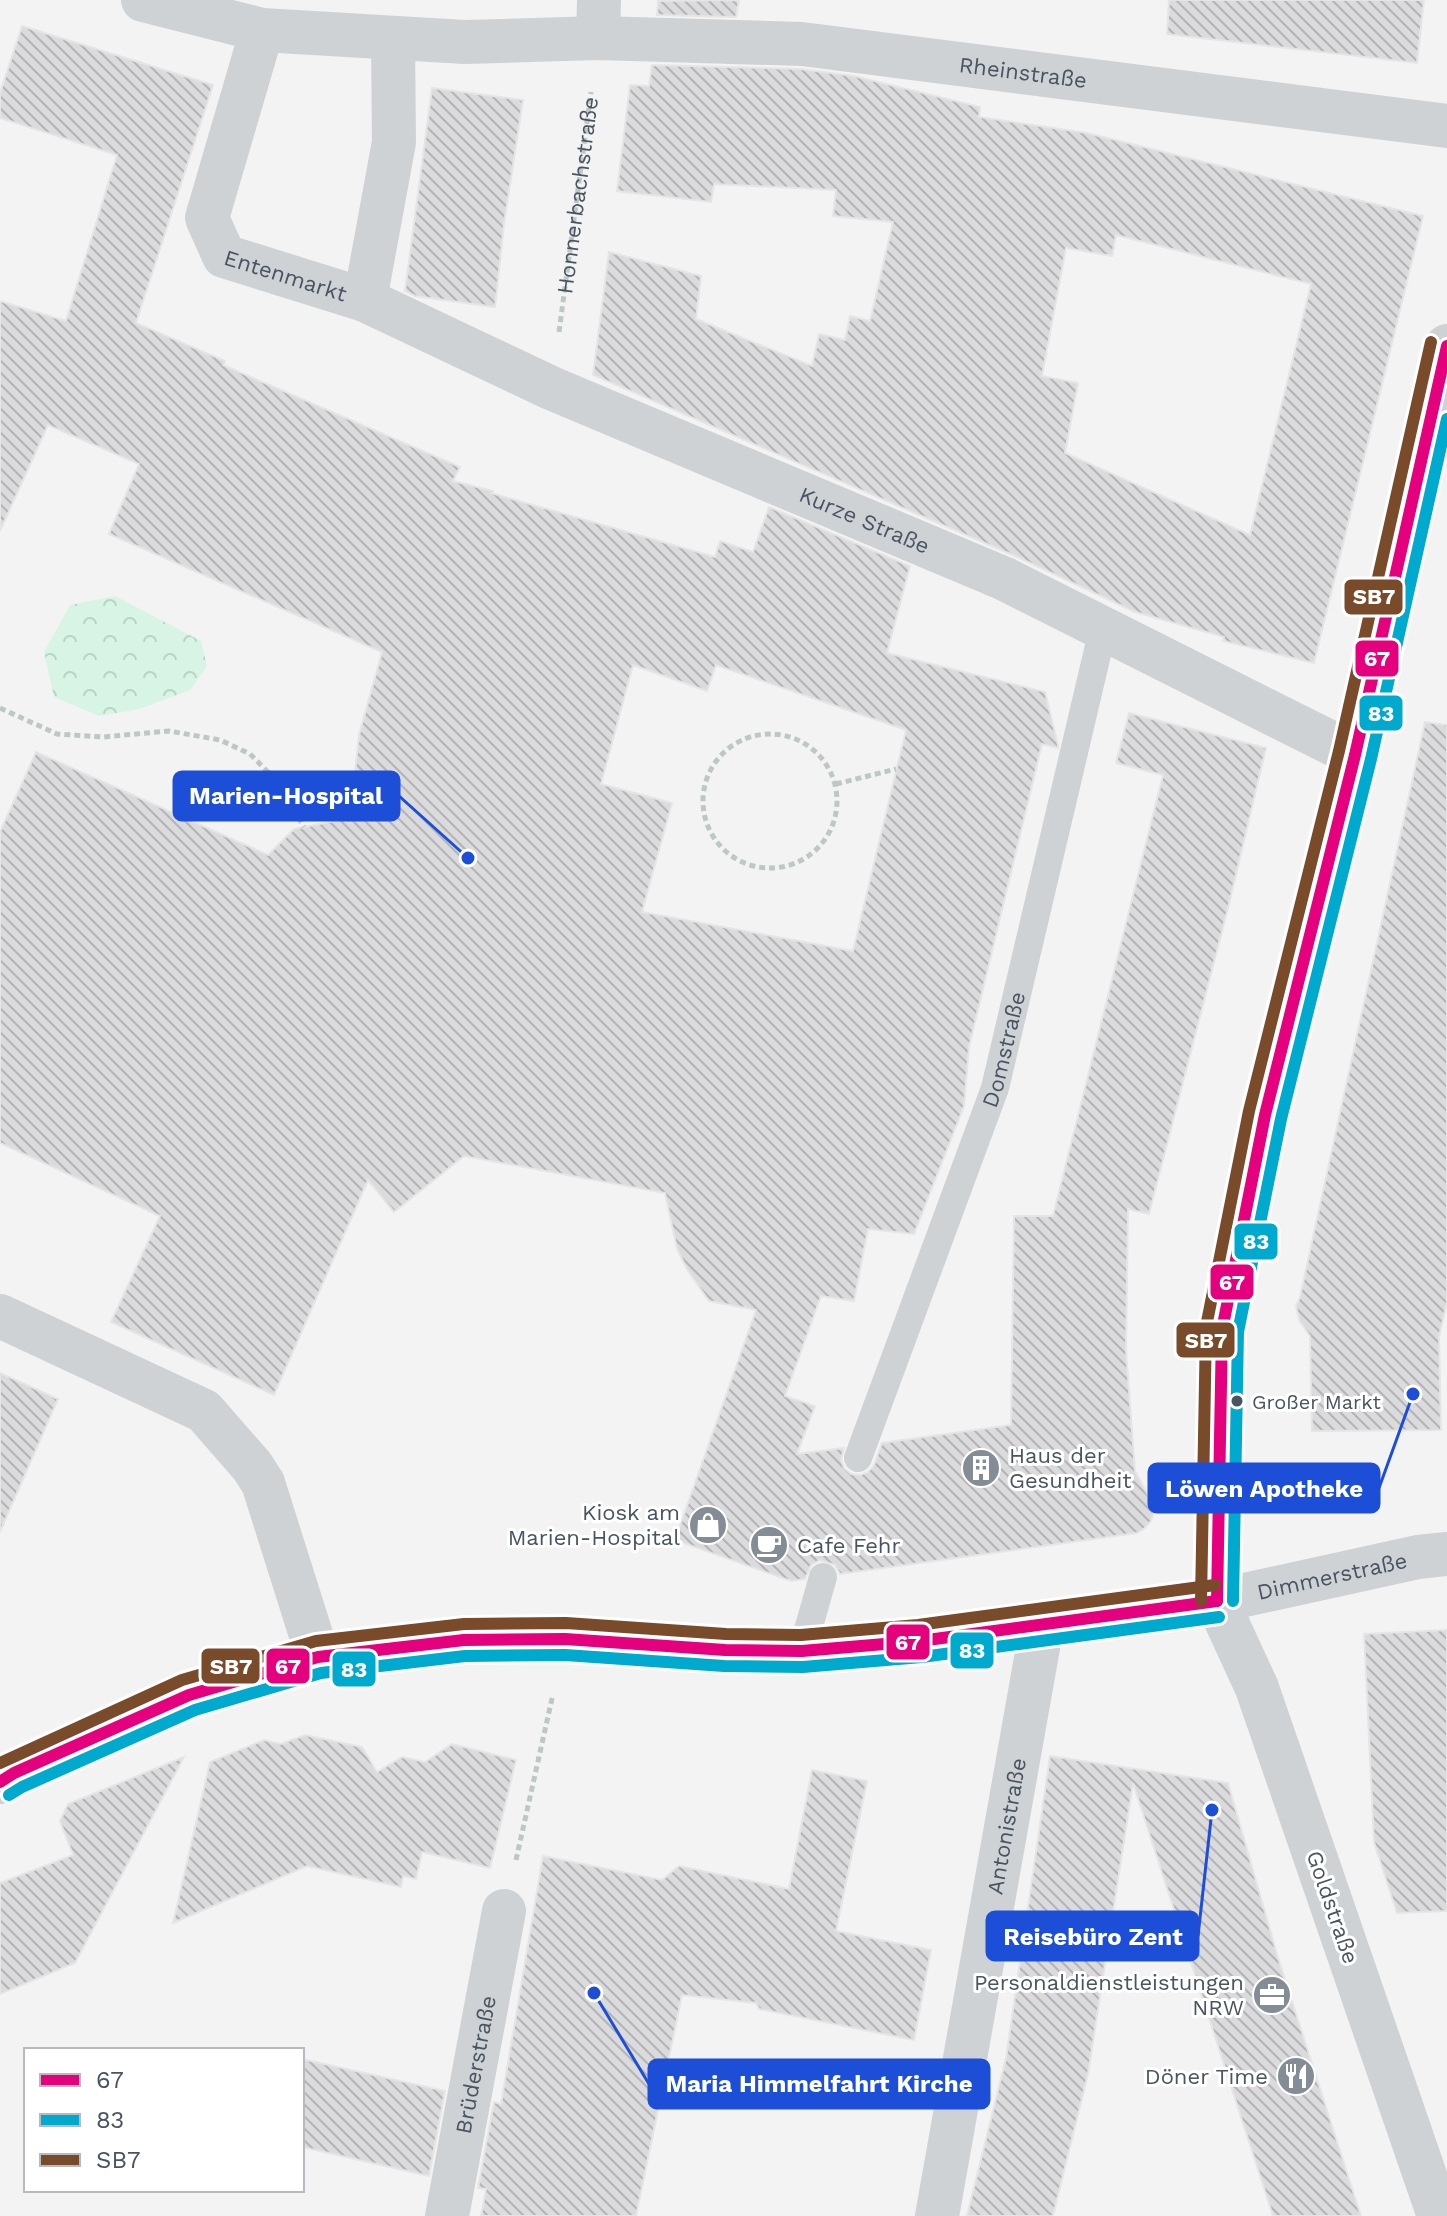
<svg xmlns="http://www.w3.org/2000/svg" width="1447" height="2216" viewBox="0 0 1447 2216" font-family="'Work Sans',sans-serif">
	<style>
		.park { fill: url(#park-crowns) }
		.building { fill: url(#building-back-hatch); stroke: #e5e5e6; stroke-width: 2; fill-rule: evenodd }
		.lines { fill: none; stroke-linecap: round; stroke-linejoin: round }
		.path { stroke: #bcc8c6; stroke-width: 5; stroke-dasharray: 6 4; stroke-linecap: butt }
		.lane { stroke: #cfd2d4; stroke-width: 28 }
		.street { stroke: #cfd2d4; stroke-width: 44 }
		.bus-1-casing { stroke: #fff; stroke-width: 18 }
		.bus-2-casing { stroke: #fff; stroke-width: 18 }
		.bus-3-casing { stroke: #fff; stroke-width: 18 }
		.bus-1 { stroke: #e5007d; stroke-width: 12 }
		.bus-2 { stroke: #00a9ce; stroke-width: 12 }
		.bus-3 { stroke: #7a4b2a; stroke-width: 12 }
		.bus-dot { fill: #485462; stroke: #fff; stroke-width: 3 }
		.labels { text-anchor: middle; stroke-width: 6; stroke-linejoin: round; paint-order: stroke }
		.bus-label { font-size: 20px; fill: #485462; stroke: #fff; text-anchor: start }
		.street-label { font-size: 22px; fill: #485462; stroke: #fff }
		.poi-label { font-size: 22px; fill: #485462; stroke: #fff; text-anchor: end }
		.leader { fill: none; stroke: #1d4ed8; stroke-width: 3 }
		.callout-dot { fill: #1d4ed8; stroke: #fff; stroke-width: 3 }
		.callout { fill: #1d4ed8; stroke: #1d4ed8; stroke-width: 3 }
		.callout-label { font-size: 24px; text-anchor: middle; font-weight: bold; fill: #fff }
		.line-badge { stroke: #fff; stroke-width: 3 }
		.badge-label { font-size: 22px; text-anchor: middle; font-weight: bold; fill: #fff }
	</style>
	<defs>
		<pattern id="park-crowns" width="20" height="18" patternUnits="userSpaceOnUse" patternTransform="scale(2)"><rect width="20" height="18" fill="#d7f4e4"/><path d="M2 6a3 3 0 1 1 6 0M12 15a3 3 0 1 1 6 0" fill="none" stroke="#bad3c6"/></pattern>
		<pattern id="building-back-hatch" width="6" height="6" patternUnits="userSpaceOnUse" patternTransform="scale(2)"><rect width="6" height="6" fill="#dbdbdd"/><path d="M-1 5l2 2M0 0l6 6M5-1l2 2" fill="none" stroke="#b4b4b7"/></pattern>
	</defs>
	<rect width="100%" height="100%" fill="#f4f3f3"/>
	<path class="park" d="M115 596 201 641 207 666 190 690 139 709 99 716 54 697 44 652 70 605Z"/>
	<g class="building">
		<path d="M739 0 736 17 657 15 658 1Z"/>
		<path d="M1169 0H1424L1417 63 1167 34Z"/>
		<path d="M22 26 213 85 136 323 225 361 223 365 460 467 453 481 493 491 491 493 715 557 720 541 753 552 769 507 910 566 887 653 1045 692 1058 745V748L1042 744 969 1047 964 1106 914 1234 868 1229 854 1301 821 1296 785 1396 815 1406 797 1454 844 1448 841 1460 844 1468 851 1474 860 1475 868 1472 874 1465 882 1443 1011 1425 1014 1216H1053L1163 775 1116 763 1129 713 1266 748 1228 908 1149 1214 1128 1209 1126 1350 1135 1471 1155 1508 1151 1521 1145 1528 1137 1533 840 1574 835 1565 820 1560 811 1565 805 1579 791 1581 675 1540 756 1310 709 1301 688 1271 677 1249 665 1193 464 1156 394 1212 368 1180 274 1395 111 1322 160 1216 0 1143V832L36 752 268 855 294 829 350 818 359 735 382 652 109 534 139 464 48 425 0 531V301L66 321 117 155 0 118V93ZM633 665 707 691 716 665 906 730 853 951 642 912 672 803 601 784Z"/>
		<path d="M652 65 800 69 854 76 980 107 979 117 1087 133 1423 216 1314 663 1223 641 1224 637 1135 612 1015 556 593 375 609 252 701 276 696 319 812 366 819 334 845 340 850 316 870 321 893 222 833 216 836 190 714 184 711 202 617 191 630 85 649 86ZM1116 235 1311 284 1250 535 1065 453 1078 383 1042 376 1066 248 1112 256Z"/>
		<path d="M432 88 523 100 504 224 495 307 415 296 405 291Z"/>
		<path d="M1425 722 1447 725V1302L1439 1337 1441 1430 1312 1431 1310 1336 1299 1320 1296 1306 1300 1297Z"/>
		<path d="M0 1373 58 1399 0 1532Z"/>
		<path d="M1447 1630V1911L1397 1913 1374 1842 1364 1634Z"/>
		<path d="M305 1735 362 1747 377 1772 402 1757 425 1762 452 1744 516 1760 490 1868 422 1852 416 1879 403 1876 401 1887 307 1866 173 1923 210 1762 264 1740 281 1744Z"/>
		<path d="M1050 1756 1228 1783 1279 1961 1361 2216H1273L1133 1783 1088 2074 1053 2216H967L1006 2058Z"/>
		<path d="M184 1757 75 1963 0 1994V1883L73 1855 60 1821 68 1804Z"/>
		<path d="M812 1770 867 1781 836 1931 931 1950 914 2040 759 2009 756 2003 682 1995 636 2216H481L486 2189 478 2188 494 2102 501 2104 543 1856 662 1880 679 1866 789 1889Z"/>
		<path d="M302 2059 445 2091 429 2176 302 2147Z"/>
	</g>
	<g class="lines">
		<g class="path">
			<path id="s1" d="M559 332 591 92"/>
			<path d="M0 708 57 734 103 737 169 731 220 740 250 754 272 776 304 827"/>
			<circle cx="770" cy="801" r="67"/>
			<path d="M836 784 896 769"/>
			<path d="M516 1860 553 1694"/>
		</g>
		<g class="lane">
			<path id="s2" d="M858 1458 995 1088 1103 629"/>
			<path d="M802 1651 823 1577"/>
		</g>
		<g class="street">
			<path id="s3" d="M143 0 262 30 465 42 598 38 802 44 1447 126"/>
			<path id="s4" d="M262 30 207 218 224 256 365 300 394 142 393 38"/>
			<path d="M598 38 599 0"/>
			<path id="s5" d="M365 300 551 388 1005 579 1355 755"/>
			<path d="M0 1316 204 1411 252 1466 263 1483 318 1657"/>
			<path id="s6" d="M0 1782 14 1773 189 1695 318 1657 464 1640 565 1639 725 1650 802 1651 920 1641 1217 1601 1418 1557 1447 1554"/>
			<path id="s7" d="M447 2216 504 1911"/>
			<path id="s8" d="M937 2216 1042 1625"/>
			<path d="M1439 2216 1257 1688 1217 1601 1222 1330 1265 1115 1355 755 1447 346"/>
		</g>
		<defs>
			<g id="bus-1">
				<path d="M1217 1601 1222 1330 1265 1115 1355 755 1447 346"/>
				<path d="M0 1782 14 1773 189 1695 318 1657 464 1640 565 1639 725 1650 802 1651 920 1641 1217 1601"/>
			</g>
			<g id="bus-2">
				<path d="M1233 1601 1238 1332 1281 1119 1371 759 1447 419"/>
				<path d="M9 1795 22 1787 195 1710 321 1673 465 1656 565 1655 724 1666 803 1667 922 1657 1219 1617"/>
			</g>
			<g id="bus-3">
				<path d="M1201 1601 1206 1327 1249 1111 1339 751 1431 342"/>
				<path d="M0 1763 182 1680 316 1641 464 1624 566 1623 726 1634 801 1635 918 1625 1215 1585"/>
			</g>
		</defs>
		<use href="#bus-1" class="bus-1-casing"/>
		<use href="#bus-2" class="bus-2-casing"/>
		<use href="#bus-3" class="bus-3-casing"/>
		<use href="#bus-1" class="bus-1"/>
		<use href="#bus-2" class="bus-2"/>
		<use href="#bus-3" class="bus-3"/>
	</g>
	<defs>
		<symbol id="building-disc" viewBox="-11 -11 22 22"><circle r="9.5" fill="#848c95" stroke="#fff"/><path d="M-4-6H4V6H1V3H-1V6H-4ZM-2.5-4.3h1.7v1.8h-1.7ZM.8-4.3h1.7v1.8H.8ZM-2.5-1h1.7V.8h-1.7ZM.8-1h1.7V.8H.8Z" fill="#fff"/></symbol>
		<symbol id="shop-disc" viewBox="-11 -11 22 22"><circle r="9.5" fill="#848c95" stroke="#fff"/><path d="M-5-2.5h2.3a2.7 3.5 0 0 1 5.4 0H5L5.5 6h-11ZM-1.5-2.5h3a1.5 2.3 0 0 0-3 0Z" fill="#fff"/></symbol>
		<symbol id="cafe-disc" viewBox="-11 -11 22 22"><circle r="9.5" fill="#848c95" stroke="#fff"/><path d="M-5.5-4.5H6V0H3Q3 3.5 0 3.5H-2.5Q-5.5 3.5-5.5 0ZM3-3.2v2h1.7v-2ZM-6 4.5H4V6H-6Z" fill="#fff"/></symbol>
		<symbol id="office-disc" viewBox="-11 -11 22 22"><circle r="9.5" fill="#848c95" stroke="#fff"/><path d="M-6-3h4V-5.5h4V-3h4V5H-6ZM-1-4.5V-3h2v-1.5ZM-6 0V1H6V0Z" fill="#fff"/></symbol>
		<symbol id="restaurant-disc" viewBox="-11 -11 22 22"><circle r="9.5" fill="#848c95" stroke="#fff"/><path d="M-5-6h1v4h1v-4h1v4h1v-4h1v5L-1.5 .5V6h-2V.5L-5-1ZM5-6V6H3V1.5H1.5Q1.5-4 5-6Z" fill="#fff"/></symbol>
	</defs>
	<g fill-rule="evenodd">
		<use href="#building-disc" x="959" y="1446" width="44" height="44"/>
		<use href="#shop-disc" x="686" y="1503" width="44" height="44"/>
		<use href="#cafe-disc" x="747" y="1523" width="44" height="44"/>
		<use href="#office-disc" x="1250" y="1973" width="44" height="44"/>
		<use href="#restaurant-disc" x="1274" y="2054" width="44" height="44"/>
	</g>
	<circle class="bus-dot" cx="1237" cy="1401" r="7"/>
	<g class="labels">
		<g class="bus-label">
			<text x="1252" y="1409">Großer Markt</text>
		</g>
		<g class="street-label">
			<text dy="8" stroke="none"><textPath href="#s3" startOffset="886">Rheinstraße</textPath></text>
			<text dy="8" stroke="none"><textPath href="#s1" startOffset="138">Honnerbachstraße</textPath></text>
			<text dy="8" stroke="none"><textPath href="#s4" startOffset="302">Entenmarkt</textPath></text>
			<text dy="8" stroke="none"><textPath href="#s5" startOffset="546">Kurze Straße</textPath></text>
			<text dy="8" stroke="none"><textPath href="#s2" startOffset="434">Domstraße</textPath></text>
			<text dy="8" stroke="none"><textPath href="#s6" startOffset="1364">Dimmerstraße</textPath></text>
			<text dy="8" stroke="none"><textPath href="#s8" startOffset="396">Antonistraße</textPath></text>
			<text transform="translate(1333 1907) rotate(71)" y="8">Goldstraße</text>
			<text dy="8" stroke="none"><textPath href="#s7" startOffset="154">Brüderstraße</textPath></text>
		</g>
		<g class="poi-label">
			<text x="1009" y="1463" text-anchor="start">Haus der<tspan x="1009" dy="25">Gesundheit</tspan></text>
			<text x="680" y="1520">Kiosk am<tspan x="680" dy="25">Marien-Hospital</tspan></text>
			<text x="797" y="1553" text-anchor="start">Cafe Fehr</text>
			<text x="1244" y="1990">Personaldienstleistungen<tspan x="1244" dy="25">NRW</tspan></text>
			<text x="1268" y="2084">Döner Time</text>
		</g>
	</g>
	<path class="leader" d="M468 858L399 796M1413 1394L1379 1488M1212 1810L1198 1936M594 1993L649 2084"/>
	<g class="callout-dot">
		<circle cx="468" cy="858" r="8"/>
		<circle cx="1413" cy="1394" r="8"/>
		<circle cx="1212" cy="1810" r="8"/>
		<circle cx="594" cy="1993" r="8"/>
	</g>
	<g class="callout">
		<rect x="174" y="772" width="225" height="48" rx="8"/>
		<rect x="1149" y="1464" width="230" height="48" rx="8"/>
		<rect x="987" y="1912" width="211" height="48" rx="8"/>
		<rect x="649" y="2060" width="340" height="48" rx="8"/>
	</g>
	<g class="callout-label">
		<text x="286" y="804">Marien-Hospital</text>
		<text x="1264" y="1497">Löwen Apotheke</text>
		<text x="1093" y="1945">Reisebüro Zent</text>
		<text x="819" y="2092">Maria Himmelfahrt Kirche</text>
	</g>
	<g class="line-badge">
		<rect x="1343" y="578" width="61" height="38" rx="8" fill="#7a4b2a"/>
		<rect x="1354" y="639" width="46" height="39" rx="8" fill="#e5007d"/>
		<rect x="1358" y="694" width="46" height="38" rx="8" fill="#00a9ce"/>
		<rect x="1233" y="1222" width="46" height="39" rx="8" fill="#00a9ce"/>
		<rect x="1209" y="1263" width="46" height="38" rx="8" fill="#e5007d"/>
		<rect x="1175" y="1321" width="61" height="38" rx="8" fill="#7a4b2a"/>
		<rect x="885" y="1623" width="46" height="38" rx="8" fill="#e5007d"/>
		<rect x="949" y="1631" width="46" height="39" rx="8" fill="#00a9ce"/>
		<rect x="265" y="1647" width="46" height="38" rx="8" fill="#e5007d"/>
		<rect x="200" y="1647" width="61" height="38" rx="8" fill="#7a4b2a"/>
		<rect x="331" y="1650" width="46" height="38" rx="8" fill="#00a9ce"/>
	</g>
	<g class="badge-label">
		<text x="1374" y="604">SB7</text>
		<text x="1377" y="666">67</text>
		<text x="1381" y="721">83</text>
		<text x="1256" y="1249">83</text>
		<text x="1232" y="1290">67</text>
		<text x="1206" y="1348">SB7</text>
		<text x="908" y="1650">67</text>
		<text x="972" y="1658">83</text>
		<text x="288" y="1674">67</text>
		<text x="231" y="1674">SB7</text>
		<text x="354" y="1677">83</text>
	</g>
	<rect x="24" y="2048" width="280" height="144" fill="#ffffff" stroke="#b6bbc0" stroke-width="2"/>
	<rect x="40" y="2074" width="40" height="12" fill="#e5007d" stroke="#b6bbc0" stroke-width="2"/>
	<text x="96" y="2088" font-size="24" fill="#485462">67</text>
	<rect x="40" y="2114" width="40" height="12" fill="#00a9ce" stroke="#b6bbc0" stroke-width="2"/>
	<text x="96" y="2128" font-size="24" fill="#485462">83</text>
	<rect x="40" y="2154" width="40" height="12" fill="#7a4b2a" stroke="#b6bbc0" stroke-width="2"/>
	<text x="96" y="2168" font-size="24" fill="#485462">SB7</text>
</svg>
